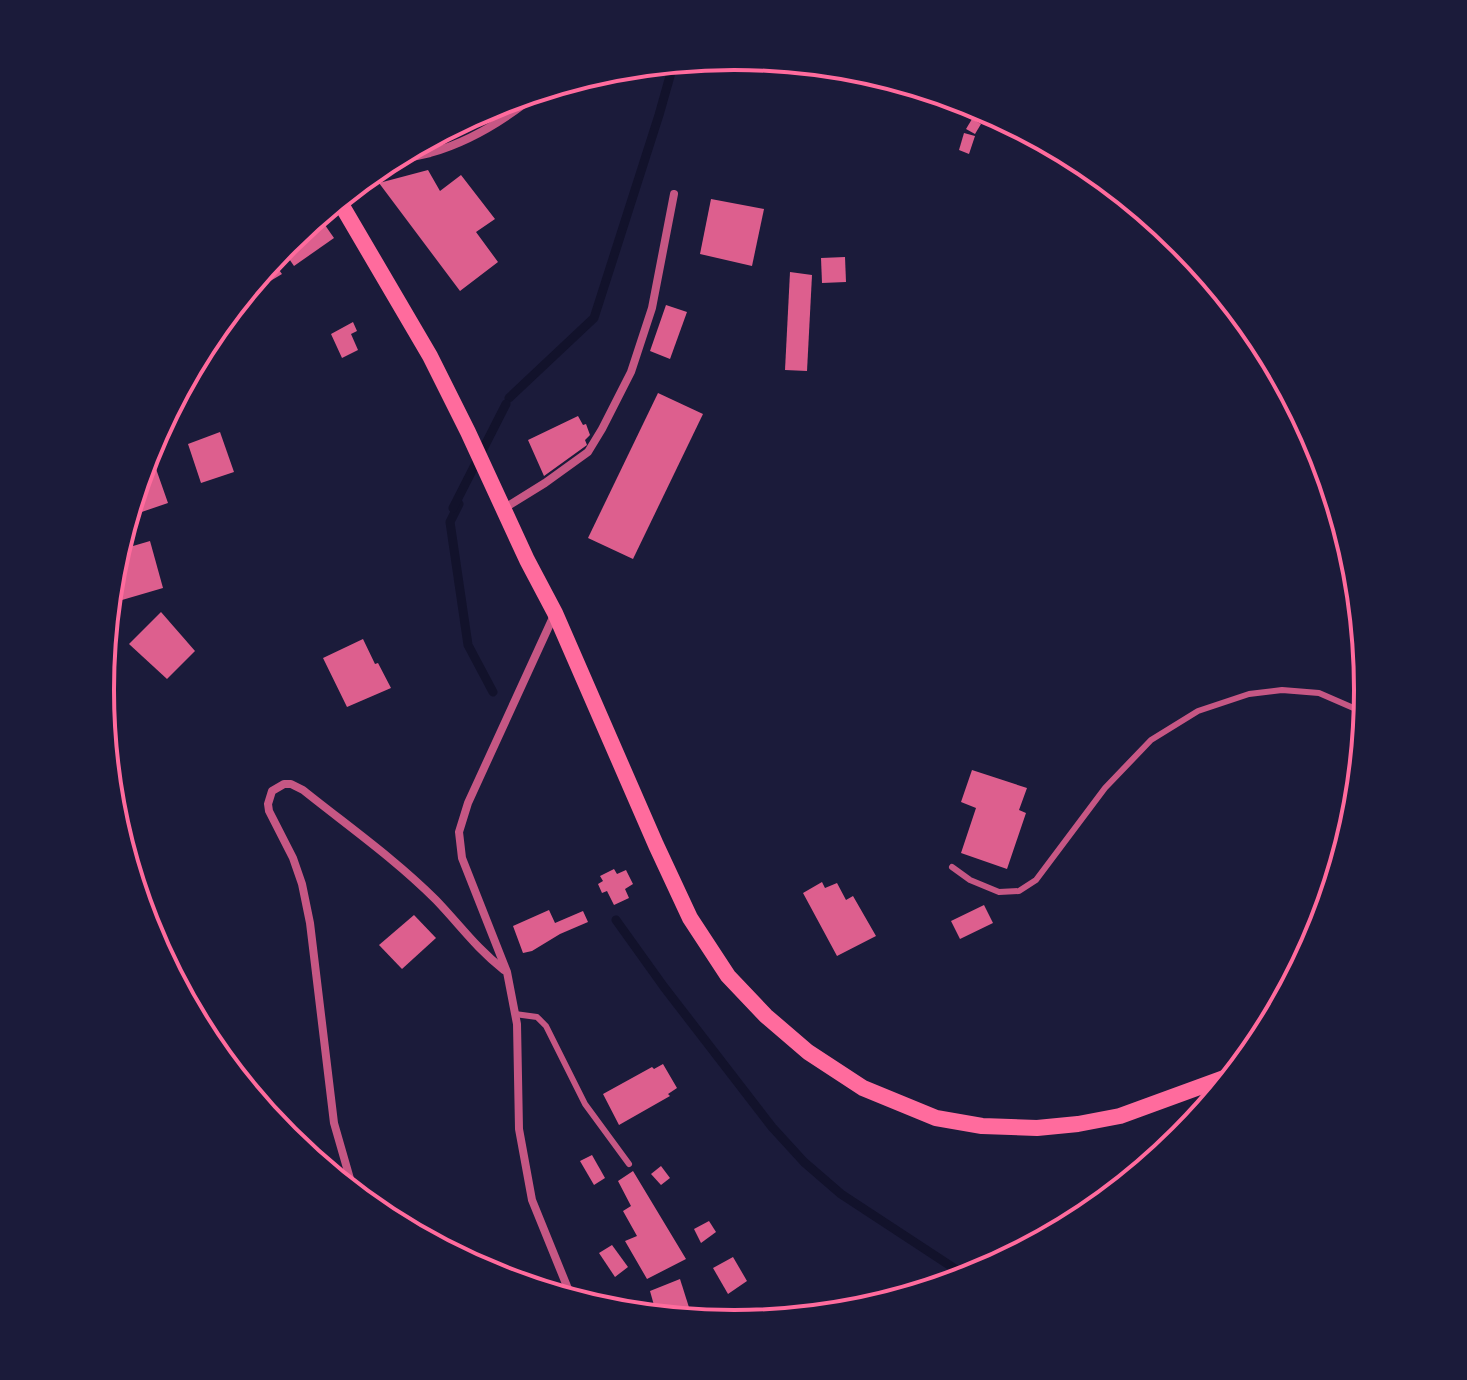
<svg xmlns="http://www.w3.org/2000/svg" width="1467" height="1380" viewBox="0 0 1467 1380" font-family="'Source Serif 4',serif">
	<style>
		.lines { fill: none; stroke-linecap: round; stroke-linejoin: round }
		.stream { stroke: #12122b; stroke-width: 9 }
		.building { fill: #dd5f8e }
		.service { stroke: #c65784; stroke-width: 6 }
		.minor { stroke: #c65784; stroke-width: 8 }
		.secondary { stroke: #ff6b9d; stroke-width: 16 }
		.rim { fill: none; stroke: #ff6b9d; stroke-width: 4 }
	</style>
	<rect width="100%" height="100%" fill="#1b1b3a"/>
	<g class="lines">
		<g class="stream">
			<path d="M509 398 594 318 659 115 674 62"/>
			<path d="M459 504 450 522 468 645 493 692"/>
			<path d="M453 508 506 404"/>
			<path d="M616 920 664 987 772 1127 804 1162 841 1194 969 1278"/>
		</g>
	</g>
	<g class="building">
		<path d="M972 119 981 124 975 134 966 129Z"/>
		<path d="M964 133 975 136 969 154 959 150Z"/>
		<path d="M428 170 440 191 461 175 495 219 476 232 498 262 460 291 379 183Z"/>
		<path d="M711 199 764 209 752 266 700 254Z"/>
		<path d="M318 215 334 238 294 266 281 247Z"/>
		<path d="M845 257 846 282 822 283 821 258Z"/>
		<path d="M271 259 282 274 237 301V300Z"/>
		<path d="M790 272 812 275 807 371 785 370Z"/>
		<path d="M666 305 687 312 670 359 650 351Z"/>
		<path d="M353 322 357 331 351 334 358 350 342 358 331 334Z"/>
		<path d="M658 393 703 414 633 559 588 538Z"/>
		<path d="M578 416 583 425 586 424 590 435 585 440 587 445 544 476 528 440Z"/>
		<path d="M220 432 234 472 201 483 188 444Z"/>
		<path d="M148 446 168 503 127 517 148 447Z"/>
		<path d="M150 541 163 588 122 600 113 563 116 551Z"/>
		<path d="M161 612 195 651 167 679 129 644Z"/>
		<path d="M363 639 375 664 378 663 391 688 347 707 323 658Z"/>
		<path d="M972 770 1027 788 1019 810 1026 813 1007 869 961 853 976 808 961 802Z"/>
		<path d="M614 869 617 874 626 870 633 884 625 889 629 898 614 905 607 891 602 893 598 884 603 881 600 876Z"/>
		<path d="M822 882 825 888 837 883 846 900 853 896 876 936 837 956 803 893Z"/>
		<path d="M984 905 993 923 960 939 951 921Z"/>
		<path d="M549 910 555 923 583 911 588 922 560 934 532 951 523 953 513 926Z"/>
		<path d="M414 915 436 938 402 969 379 945Z"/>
		<path d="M663 1064 677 1088 668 1094 670 1096 619 1125 603 1094 652 1067 654 1069Z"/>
		<path d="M592 1155 605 1178 594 1185 580 1161Z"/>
		<path d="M661 1166 670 1178 661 1185 651 1174Z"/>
		<path d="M633 1171 686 1259 647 1279 625 1241 637 1236 623 1211 631 1206 618 1181Z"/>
		<path d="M709 1221 716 1232 701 1243 694 1229Z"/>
		<path d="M612 1245 628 1267 615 1277 599 1253Z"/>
		<path d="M733 1257 747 1281 728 1294 713 1268Z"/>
		<path d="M680 1279 693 1320 657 1316 650 1291Z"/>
	</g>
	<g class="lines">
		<g class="service">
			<path d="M952 867 970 880 999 892 1019 891 1036 880 1105 788 1151 740 1198 711 1249 694 1282 690 1319 693 1365 713"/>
			<path d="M515 1014 537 1017 546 1026 585 1104 629 1164"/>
		</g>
		<g class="minor">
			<path d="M381 163C397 160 414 157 430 153 473 141 511 116 544 88"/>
			<path d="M503 509 545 483 588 452 602 429 631 372 652 308 674 194"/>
			<path d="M555 613 468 803 459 832 462 858 507 972 517 1024 519 1129 532 1200 573 1301"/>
			<path d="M355 1196 334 1123 310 923 302 884 293 858 269 811 268 804 272 791 284 784H291L303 790C348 826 395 859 436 900 460 925 476 948 504 970"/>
		</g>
		<path class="secondary" d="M338 199 430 356 468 432 527 560 555 613 656 845 690 918 728 976 766 1016 808 1052 863 1088 936 1118 982 1126 1037 1128 1078 1124 1120 1116 1235 1074"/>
	</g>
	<path d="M0 0H1467V1380H0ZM114 690a620 620 0 1 1 1240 0a620 620 0 1 1-1240 0Z" fill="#1b1b3a" fill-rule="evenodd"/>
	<path class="rim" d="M114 690a620 620 0 1 1 1240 0a620 620 0 1 1-1240 0Z"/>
</svg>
